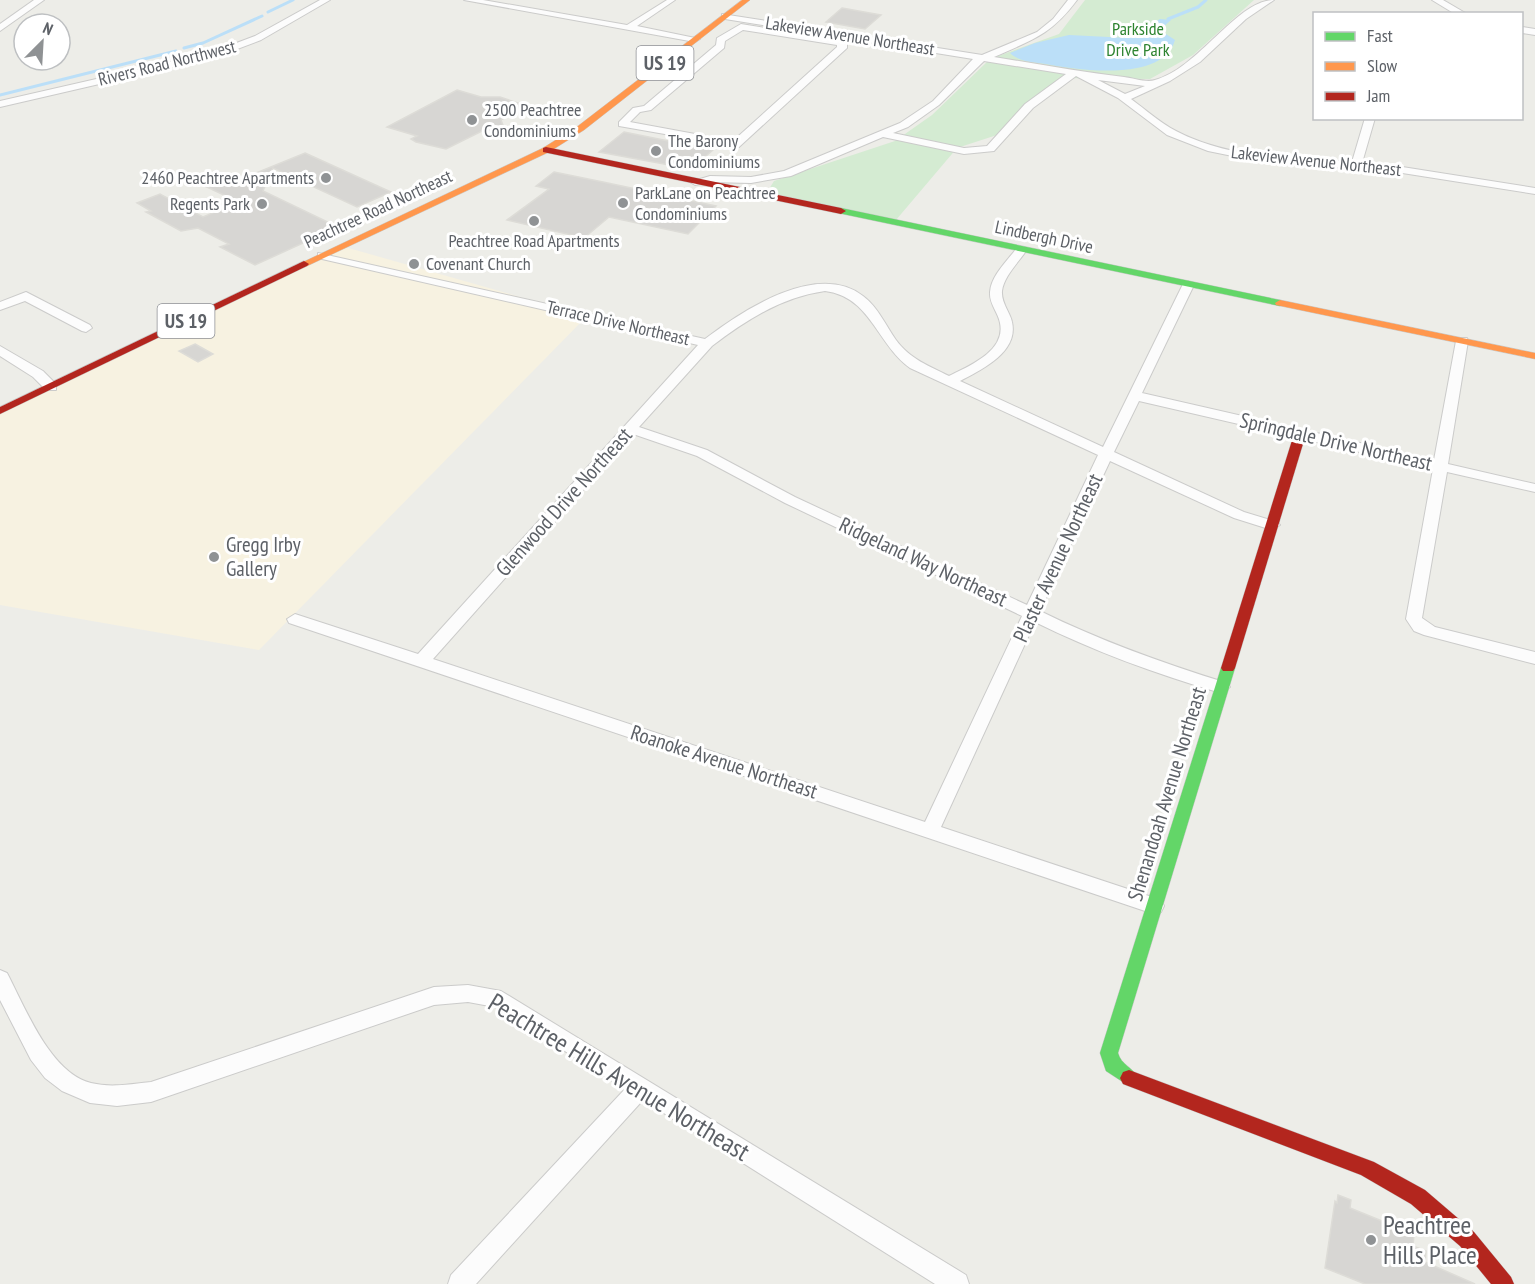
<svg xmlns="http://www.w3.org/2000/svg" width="1535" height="1284" viewBox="0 0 1535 1284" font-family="'PT Sans Narrow',sans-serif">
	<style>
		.commercial { fill: #f7f2e1 }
		.green { fill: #d4ebd2 }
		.water { fill: #bbdff8 }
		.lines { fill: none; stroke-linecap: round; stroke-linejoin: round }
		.stream { stroke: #bbdff8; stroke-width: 3 }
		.building { fill: #d7d6d3; stroke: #dddcd7; stroke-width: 1.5 }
		.street-casing { stroke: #cbcbca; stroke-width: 2 }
		.fast-casing { stroke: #c9cac9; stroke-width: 1 }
		.slow-casing { stroke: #c9cac9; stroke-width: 1 }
		.jam-casing { stroke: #c9cac9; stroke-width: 1 }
		.street { fill: #fcfcfc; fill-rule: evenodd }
		.fast { fill: #63d668; fill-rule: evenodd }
		.slow { fill: #ff974d; fill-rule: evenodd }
		.jam { fill: #b3261e; fill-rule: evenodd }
		.poi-dot { fill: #8f9294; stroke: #fff; stroke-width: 2 }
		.labels { text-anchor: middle; stroke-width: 6; stroke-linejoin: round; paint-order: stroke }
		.far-park-label { font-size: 18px; fill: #2e8431; stroke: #fff }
		.far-street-label { font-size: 18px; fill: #5d6167; stroke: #fff }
		.far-poi-label { font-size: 18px; fill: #5d6167; stroke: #fff; text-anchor: start }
		.shield { fill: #fff; stroke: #8e9095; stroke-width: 1.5 }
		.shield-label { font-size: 20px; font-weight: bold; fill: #5d6167 }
		.street-label { font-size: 21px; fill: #5d6167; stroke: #fff }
		.poi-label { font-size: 21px; fill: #5d6167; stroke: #fff; text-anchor: start }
		.near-street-label { font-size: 26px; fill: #5d6167; stroke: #fff }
		.near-poi-label { font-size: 26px; fill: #5d6167; stroke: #fff; text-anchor: start }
	</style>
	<rect width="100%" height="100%" fill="#edede8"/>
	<path class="commercial" d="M345 247 587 316 259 650 0 605V409Z"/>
	<path class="green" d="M1085 0H1254L1193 55 1150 79 1061 78 997 135 957 148 896 220 766 194 774 181 895 141 932 115 990 59 1059 34Z"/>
	<path class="water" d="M1160 19 1171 20 1160 30 1175 40C1163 83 1077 70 1046 64 1034 62 1019 62 1010 53L1035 43 1069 35 1129 38Z"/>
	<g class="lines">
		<g class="stream">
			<path d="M268 12 293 0"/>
			<path d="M1168 19 1198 7 1206 0"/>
			<path d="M184 48 203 43 262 16"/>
			<path d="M0 95 176 51"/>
		</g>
	</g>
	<g class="building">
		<path d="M842 8 881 15 865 29 826 22Z"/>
		<path d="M457 90 481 97H500L524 105 501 120 507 136 486 129 446 149 416 142 411 139 417 136 387 127Z"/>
		<path d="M624 132 713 150 691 169 599 152Z"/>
		<path d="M305 153 391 192 357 207 273 168 263 191 338 227 255 265 220 247 229 244 198 228 181 231 146 212 151 211 137 203 160 194 203 217 239 202 194 181 214 173 228 179 233 177 239 180Z"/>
		<path d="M554 172 603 182 716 206 688 234 609 217 584 238 507 220 549 189 536 186Z"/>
		<path d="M195 344 213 354 198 362 179 351Z"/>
		<path d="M1338 1195 1351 1200 1350 1208 1414 1234 1413 1246 1426 1251 1425 1262 1475 1284H1365L1325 1268 1335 1201 1337 1203Z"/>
	</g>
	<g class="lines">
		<defs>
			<g id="street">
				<path d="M34 0H44L0 31V24Z"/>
				<path d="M320 0H330L261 40 216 57 0 107V101L210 53 255 36Z"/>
				<path d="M464 0H483L627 25 667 0H675L637 26 700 39 695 42Z"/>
				<path d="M1068 0H1077C1051 35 1032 40 994 57 1038 64 1081 72 1124 77 1133 78 1147 83 1155 80 1199 68 1237 0 1274 0L1246 19 1200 62 1170 81 1131 99C1145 109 1160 123 1176 131 1229 159 1293 158 1352 162L1365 118H1375L1362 163 1396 166 1535 188V194L1396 172 1257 161 1208 151 1167 135 1118 98 1076 76 1033 108 994 151 964 154 883 137 791 176 751 183 710 182 695 185 690 182 710 176 751 177 784 171 900 123 933 101 973 59 725 19 722 18V14L982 55 1037 32 1053 19ZM984 61 1066 74 1025 104 987 146 964 148 893 133 908 127 939 105ZM1098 80 1145 86 1125 94Z"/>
				<path d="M1432 0H1443L1467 14H1455Z"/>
				<path d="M741 24 842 40 847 43V48L739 147 619 126V122L633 108 644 106 716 45 717 38ZM743 30 837 45V47L733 141 630 122 640 112 651 110 724 48 725 41Z"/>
				<path d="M1522 27 1535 29V35L1522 33Z"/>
				<path d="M1020 247 1026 251C1018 263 1004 276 1002 291 1001 303 1010 312 1012 322 1019 352 981 370 960 381L1103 447 1184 282 1188 281 1194 285 1142 393 1434 460 1456 341 1457 338H1467L1468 341 1448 464 1535 484V492L1447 472 1422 618 1435 627 1535 652V664L1424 635 1414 631 1406 619 1433 469 1139 401 1114 452 1244 512 1277 522 1280 525 1272 530 1234 518 1110 461 1040 611C1101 641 1162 663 1227 683L1230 687 1221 693C1156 674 1096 652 1035 622L941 827 1161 900 1164 906 1161 912 1154 914 289 623 287 619 295 614 418 654 698 345 322 259 318 257V253L705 339C743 310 817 261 863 296 878 307 886 326 896 340 910 359 929 366 949 376 969 366 1006 351 1000 323 998 312 989 304 990 292 991 276 1007 261 1016 249ZM825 291C871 297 876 343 910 368L1098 455 1027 605 795 497 707 450 639 427 712 346C746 320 782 297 825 291ZM633 434 697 456 785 503 1022 616 925 822 433 659Z"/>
				<path d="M26 292 90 325 92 328 86 332 82 331 25 301 0 310V302Z"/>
				<path d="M0 346 43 371 56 384V390H46L33 377 0 356Z"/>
				<path d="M0 970 7 973C25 1007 50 1073 91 1083 111 1088 131 1084 151 1082L434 987 468 985 501 991 966 1275 969 1284H935L643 1100 476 1284H448L451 1275 625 1089 495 1007 468 1002 434 1005 151 1102 117 1106 90 1103 62 1091 45 1078 31 1060 0 1000Z"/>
			</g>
			<g id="fast">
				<path d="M841 208 1280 300 1285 303 1280 306 838 213 836 211Z"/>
				<path d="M1228 663 1235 668 1118 1053C1121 1065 1133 1067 1138 1078L1135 1084 1129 1086 1106 1071 1100 1053 1221 668Z"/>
			</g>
			<g id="slow">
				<path d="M742 0H750L584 130 549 152 307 266 299 264 543 148 578 126Z"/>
				<path d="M1280 300 1535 353V359L1276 305 1275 303Z"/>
			</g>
			<g id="jam">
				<path d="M546 147 841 208 846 211 841 214 543 152V148Z"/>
				<path d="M304 261 309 264 307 266 0 414V407Z"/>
				<path d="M1300 431 1306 434 1235 668 1233 671H1223L1221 668 1294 434Z"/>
				<path d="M1129 1070 1374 1162 1425 1190 1474 1232 1511 1277 1514 1284H1491L1460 1246 1411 1204 1361 1175 1123 1084 1120 1078 1123 1072Z"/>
			</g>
		</defs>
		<use href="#street" class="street-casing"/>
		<use href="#fast" class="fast-casing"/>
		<use href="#slow" class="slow-casing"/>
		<use href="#jam" class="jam-casing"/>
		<use href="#street" class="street"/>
		<use href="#fast" class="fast"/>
		<use href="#slow" class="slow"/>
		<use href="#jam" class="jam"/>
	</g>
	<g class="poi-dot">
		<circle cx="472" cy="120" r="6"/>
		<circle cx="656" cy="151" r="6"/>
		<circle cx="326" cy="178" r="6"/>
		<circle cx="623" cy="203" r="6"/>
		<circle cx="262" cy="204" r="6"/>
		<circle cx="534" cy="221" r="6"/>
		<circle cx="414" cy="264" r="6"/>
		<circle cx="214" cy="557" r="6"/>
		<circle cx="1371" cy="1240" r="6"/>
	</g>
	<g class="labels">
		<g class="far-park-label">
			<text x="1138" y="35">Parkside<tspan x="1138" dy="21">Drive Park</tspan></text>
		</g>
		<g class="far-street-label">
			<text transform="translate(850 36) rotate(9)" y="6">Lakeview Avenue Northeast</text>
			<text transform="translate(167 63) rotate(-14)" y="6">Rivers Road Northwest</text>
			<text transform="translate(1316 161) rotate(6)" y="6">Lakeview Avenue Northeast</text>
			<text transform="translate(378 209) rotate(-25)" y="6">Peachtree Road Northeast</text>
			<text transform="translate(1044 237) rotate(12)" y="6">Lindbergh Drive</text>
			<text transform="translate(618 323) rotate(13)" y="6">Terrace Drive Northeast</text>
		</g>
		<g class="far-poi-label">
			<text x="484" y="116">2500 Peachtree<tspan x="484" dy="21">Condominiums</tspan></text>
			<text x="668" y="147">The Barony<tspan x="668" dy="21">Condominiums</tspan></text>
			<text x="314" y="184" text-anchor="end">2460 Peachtree Apartments</text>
			<text x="635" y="199">ParkLane on Peachtree<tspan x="635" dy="21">Condominiums</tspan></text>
			<text x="250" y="210" text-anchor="end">Regents Park</text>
			<text x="534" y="247" text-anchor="middle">Peachtree Road Apartments</text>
			<text x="426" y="270">Covenant Church</text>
		</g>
		<g class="shield">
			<rect x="636.5" y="46" width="57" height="34" rx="4.5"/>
			<rect x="157.5" y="304" width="57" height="34" rx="4.5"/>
		</g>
		<g class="shield-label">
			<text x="665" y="70">US 19</text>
			<text x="186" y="328">US 19</text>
		</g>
		<g class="street-label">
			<text transform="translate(1336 442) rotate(13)" y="7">Springdale Drive Northeast</text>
			<text transform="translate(564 502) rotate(-48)" y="7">Glenwood Drive Northeast</text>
			<text transform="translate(1058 558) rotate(-65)" y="7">Plaster Avenue Northeast</text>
			<text transform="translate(923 562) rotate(25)" y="7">Ridgeland Way Northeast</text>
			<text transform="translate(724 762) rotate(18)" y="7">Roanoke Avenue Northeast</text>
			<text transform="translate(1167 794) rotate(-73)" y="7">Shenandoah Avenue Northeast</text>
		</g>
		<g class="poi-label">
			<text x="226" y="552">Gregg Irby<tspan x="226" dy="24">Gallery</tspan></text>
		</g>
		<g class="near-street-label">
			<text transform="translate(619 1077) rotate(31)" y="9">Peachtree Hills Avenue Northeast</text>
		</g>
		<g class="near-poi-label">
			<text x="1383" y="1234">Peachtree<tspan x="1383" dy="30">Hills Place</tspan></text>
		</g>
	</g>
	<rect x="1313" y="12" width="210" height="108" fill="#ffffff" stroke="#bec0c2" stroke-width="1.5"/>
	<rect x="1325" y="32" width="30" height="9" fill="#63d668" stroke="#bec0c2" stroke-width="1.5"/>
	<text x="1367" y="42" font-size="18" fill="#5d6167">Fast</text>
	<rect x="1325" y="62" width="30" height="9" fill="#ff974d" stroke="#bec0c2" stroke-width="1.5"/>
	<text x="1367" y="72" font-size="18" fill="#5d6167">Slow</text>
	<rect x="1325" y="92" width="30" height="9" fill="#b3261e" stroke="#bec0c2" stroke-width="1.5"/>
	<text x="1367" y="102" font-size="18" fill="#5d6167">Jam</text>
	<g transform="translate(42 42) rotate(24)"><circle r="28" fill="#ffffff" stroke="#bec0c2" stroke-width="1.5"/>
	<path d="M0-4.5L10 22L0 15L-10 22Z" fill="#8f9294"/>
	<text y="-9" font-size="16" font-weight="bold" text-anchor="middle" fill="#5d6167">N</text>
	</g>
</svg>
